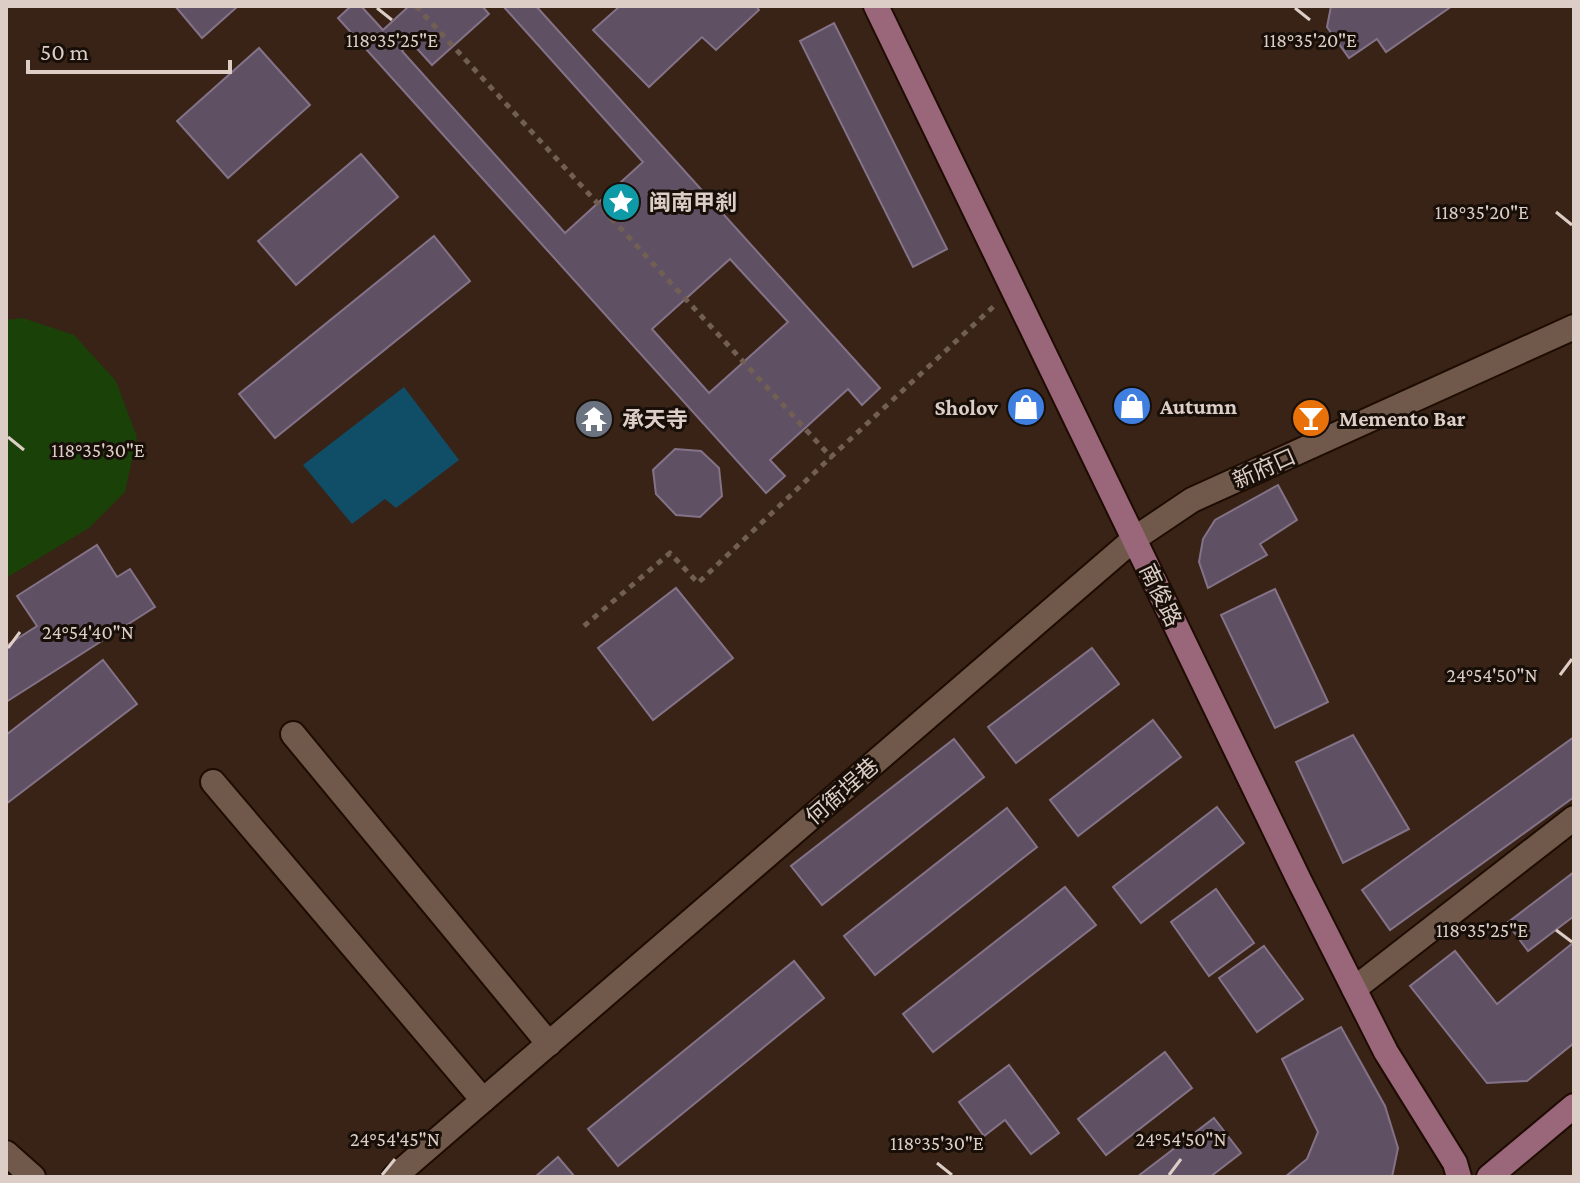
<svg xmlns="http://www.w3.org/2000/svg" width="1580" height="1183" viewBox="0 0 1580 1183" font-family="'Crimson Pro','Noto Sans SC',serif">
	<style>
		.green { fill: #1a4108 }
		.water { fill: #104d67 }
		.building { fill: #605064; stroke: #847388; stroke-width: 2; fill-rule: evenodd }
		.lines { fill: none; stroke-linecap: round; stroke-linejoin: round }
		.minor-casing { stroke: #1e0c02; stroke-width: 28 }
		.major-casing { stroke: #1e0c02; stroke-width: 28 }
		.path { stroke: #725f54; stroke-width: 5; stroke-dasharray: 6 6; stroke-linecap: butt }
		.minor { stroke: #70594b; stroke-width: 24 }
		.major { stroke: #9a6679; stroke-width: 24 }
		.ticks { fill: none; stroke: #dccec6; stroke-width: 3 }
		.labels { text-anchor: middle; stroke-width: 6; stroke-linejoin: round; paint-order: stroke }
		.poi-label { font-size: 22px; font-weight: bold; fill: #dccec6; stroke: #180f09; text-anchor: start }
		.street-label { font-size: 22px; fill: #dccec6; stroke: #180f09 }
		.ticks-label { font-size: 20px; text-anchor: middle; fill: #dccec6; stroke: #180f09; stroke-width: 6; stroke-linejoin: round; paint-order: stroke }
	</style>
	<rect width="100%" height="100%" fill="#382316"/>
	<path class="green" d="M23 318 74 335 116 381 137 437 125 492 89 528 6 578V320Z"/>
	<path class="water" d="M404 387 459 460 396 508 385 499 352 524 303 465Z"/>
	<g class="building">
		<path d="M175 6H238L202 38Z"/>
		<path d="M351 6H361L383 30 409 6H482L489 14 432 65 411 42 402 51 565 233 643 162 503 6H536L880 388 862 405 848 389 770 460 785 476 766 493 338 18ZM730 259 788 322 709 393 652 329Z"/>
		<path d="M620 6H756L759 10 716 50 702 37 649 87 593 30Z"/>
		<path d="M1331 6H1452L1386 52 1377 39 1349 58 1327 27Z"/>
		<path d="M834 23 947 249 913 267 800 41Z"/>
		<path d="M259 48 310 105 228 178 177 121Z"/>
		<path d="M361 154 398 197 296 285 258 241Z"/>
		<path d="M434 236 470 281 275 438 239 394Z"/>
		<path d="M675 449 701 451 719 468 722 496 700 517 676 515 656 494 653 470Z"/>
		<path d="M1278 485 1297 520 1260 544 1267 555 1208 588 1199 562 1203 539 1215 520Z"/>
		<path d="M97 545 117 577 130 569 155 607 6 702V646L37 626 17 596Z"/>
		<path d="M676 588 733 658 653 720 598 648Z"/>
		<path d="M1275 589 1328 702 1275 728 1221 615Z"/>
		<path d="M1092 648 1119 684 1016 763 988 727Z"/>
		<path d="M103 660 137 704 6 804V735Z"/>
		<path d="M1153 720 1181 757 1078 836 1050 800Z"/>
		<path d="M1353 735 1409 829 1343 863 1296 762Z"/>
		<path d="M1574 737V797L1390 930 1362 890Z"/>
		<path d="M954 739 984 777 822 905 791 866Z"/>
		<path d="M1217 807 1244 843 1141 923 1113 887Z"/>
		<path d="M1007 808 1037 847 875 975 844 936Z"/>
		<path d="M1574 872V916L1528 951 1507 923Z"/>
		<path d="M1065 887 1096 925 933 1052 903 1014Z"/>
		<path d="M1216 889 1254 943 1209 976 1171 922Z"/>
		<path d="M1574 942V1043L1527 1081 1487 1083 1410 986 1455 951 1497 1004Z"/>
		<path d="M1264 946 1303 999 1257 1032 1219 978Z"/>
		<path d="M794 961 824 998 618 1166 588 1129Z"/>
		<path d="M1341 1027 1385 1106 1398 1148 1392 1177H1285L1307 1159 1318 1132 1282 1059Z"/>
		<path d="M1165 1052 1192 1088 1106 1155 1078 1119Z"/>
		<path d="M1009 1065 1059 1133 1031 1154 1005 1120 984 1136 959 1102Z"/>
		<path d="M1214 1118 1241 1153 1210 1177H1137Z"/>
		<path d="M558 1157 575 1177H535Z"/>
	</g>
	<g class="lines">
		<defs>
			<g id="minor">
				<path d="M293 734 549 1044"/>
				<path d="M213 782 483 1100"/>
				<path d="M1354 989 1574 818"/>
				<path d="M6 1153 33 1177"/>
				<path d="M394 1177 1134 539 1192 500 1574 327"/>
			</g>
			<g id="major">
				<path d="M876 6 1299 880 1386 1052 1455 1163 1459 1177"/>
				<path d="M1489 1177 1574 1106"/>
			</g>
		</defs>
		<use href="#minor" class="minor-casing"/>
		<use href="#major" class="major-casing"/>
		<g class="path">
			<path d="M416 6 831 457 994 306"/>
			<path d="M584 626 670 553 698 583 831 457"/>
		</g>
		<use href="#minor" class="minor"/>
		<use href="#major" class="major"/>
	</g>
	<path class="ticks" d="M377 8 392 20M1295 8 1310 20M1556 212 1572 225M8 437 24 450M8 648 20 632M1560 675 1572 659M1556 930 1572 942M937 1163 952 1175M382 1175 395 1159M1169 1175 1181 1159"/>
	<defs>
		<symbol id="sight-disc" viewBox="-11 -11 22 22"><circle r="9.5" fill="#0f9aa8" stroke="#180f09"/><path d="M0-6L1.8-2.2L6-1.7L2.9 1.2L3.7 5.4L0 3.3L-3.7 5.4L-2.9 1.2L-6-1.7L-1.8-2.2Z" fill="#fff"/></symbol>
		<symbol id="shop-disc" viewBox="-11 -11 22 22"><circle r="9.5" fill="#3f7fe0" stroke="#180f09"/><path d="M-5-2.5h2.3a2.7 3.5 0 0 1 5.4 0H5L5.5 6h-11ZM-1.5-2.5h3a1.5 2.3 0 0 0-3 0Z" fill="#fff"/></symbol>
		<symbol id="bar-disc" viewBox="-11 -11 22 22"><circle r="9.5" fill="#e8710a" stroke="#180f09"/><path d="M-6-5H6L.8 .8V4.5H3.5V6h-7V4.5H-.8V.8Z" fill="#fff"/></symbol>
		<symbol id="temple-disc" viewBox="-11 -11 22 22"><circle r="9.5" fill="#6b7280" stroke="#180f09"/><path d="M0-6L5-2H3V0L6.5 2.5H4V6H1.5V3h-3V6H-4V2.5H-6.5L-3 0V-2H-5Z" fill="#fff"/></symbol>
	</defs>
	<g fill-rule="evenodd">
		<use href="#sight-disc" x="599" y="180" width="44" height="44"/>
		<use href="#shop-disc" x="1110" y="384" width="44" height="44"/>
		<use href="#shop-disc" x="1004" y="385" width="44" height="44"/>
		<use href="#bar-disc" x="1289" y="396" width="44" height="44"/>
		<use href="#temple-disc" x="572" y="397" width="44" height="44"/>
	</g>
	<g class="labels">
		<g class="poi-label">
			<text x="649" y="210">闽南甲刹</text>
			<text x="1160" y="414">Autumn</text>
			<text x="998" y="415" text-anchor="end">Sholov</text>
			<text x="1339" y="426">Memento Bar</text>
			<text x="622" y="427">承天寺</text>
		</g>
		<g class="street-label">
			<text transform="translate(1264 468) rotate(-24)" y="8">新府口</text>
			<text transform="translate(1161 595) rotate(64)" y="8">南俊路</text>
			<text transform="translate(842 791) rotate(-41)" y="8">何衙埕巷</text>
		</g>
	</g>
	<g class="ticks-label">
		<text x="392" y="47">118°35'25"E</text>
		<text x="1310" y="47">118°35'20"E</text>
		<text x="1482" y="219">118°35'20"E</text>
		<text x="98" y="457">118°35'30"E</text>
		<text x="88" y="639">24°54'40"N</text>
		<text x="1492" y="682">24°54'50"N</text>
		<text x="1482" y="937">118°35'25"E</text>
		<text x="395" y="1146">24°54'45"N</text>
		<text x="1181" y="1146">24°54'50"N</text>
		<text x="937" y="1150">118°35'30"E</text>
	</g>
	<rect width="1580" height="1183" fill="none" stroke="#dccec6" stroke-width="16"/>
	<path d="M28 60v12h202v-12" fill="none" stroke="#dccec6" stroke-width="4"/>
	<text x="40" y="60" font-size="24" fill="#dccec6" stroke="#180f09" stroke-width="6" paint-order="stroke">50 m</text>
</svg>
